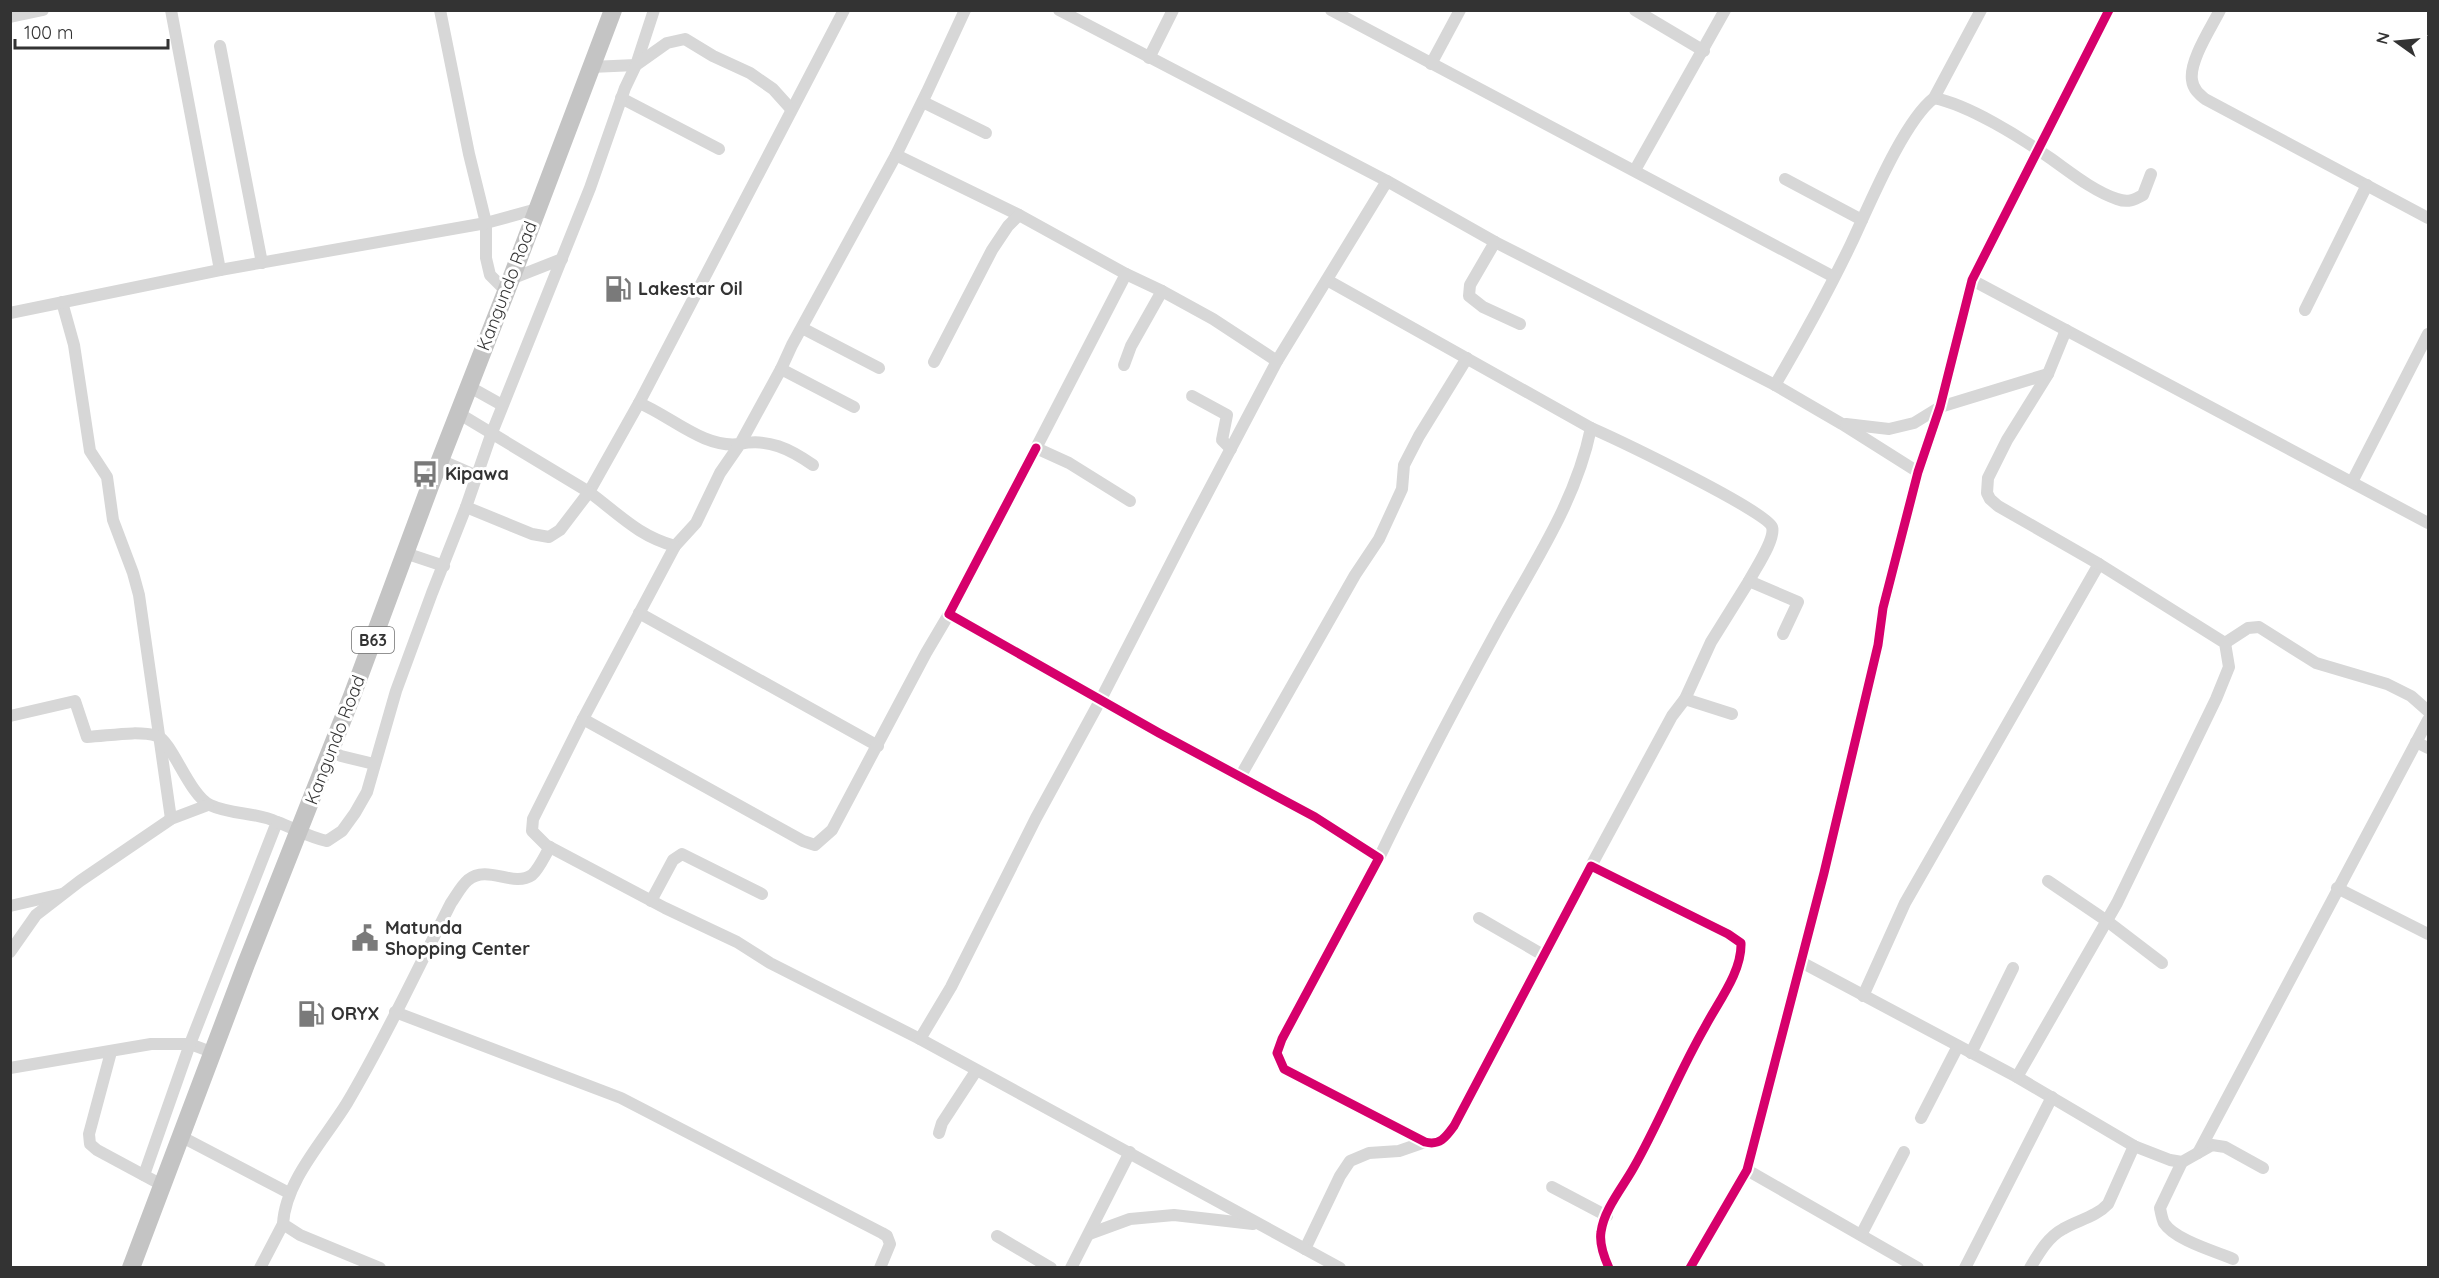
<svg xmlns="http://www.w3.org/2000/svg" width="2439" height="1278" viewBox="0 0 2439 1278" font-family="Quicksand,sans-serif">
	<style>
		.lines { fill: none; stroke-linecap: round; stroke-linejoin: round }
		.minor { stroke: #d7d7d7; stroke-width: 12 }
		.highway { stroke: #c4c4c4; stroke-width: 18 }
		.cycleway-casing { stroke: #fff; stroke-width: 13 }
		.cycleway { stroke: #d6006c; stroke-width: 9 }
		.labels { text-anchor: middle; stroke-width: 6; stroke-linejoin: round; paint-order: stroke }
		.shield { fill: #fff; stroke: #707070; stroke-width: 1.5 }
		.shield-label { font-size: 16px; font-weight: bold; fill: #333 }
		.street-label { font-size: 18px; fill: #333; stroke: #fff }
		.poi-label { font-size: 18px; font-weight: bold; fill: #333; stroke: #fff; text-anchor: start }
	</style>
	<rect width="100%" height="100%" fill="#fff"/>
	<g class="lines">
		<g class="minor">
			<path d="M171 10 220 270"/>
			<path d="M440 10 469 154 486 223V258L490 275 506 291"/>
			<path d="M844 10 639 403C671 416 704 449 740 444L781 369 854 407"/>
			<path d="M965 10 927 92 896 155 1019 215 1126 274 1162 291 1213 319 1277 361"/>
			<path d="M1059 10 1387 181 1495 242 1775 385 1842 424 1918 472"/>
			<path d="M1331 10 1834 277"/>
			<path d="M1635 10 1704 51"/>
			<path d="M2220 10C2211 28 2189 61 2192 80 2193 89 2199 94 2205 99L2428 218"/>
			<path d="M10 17 43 10"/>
			<path d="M220 46 262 263"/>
			<path d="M1149 58 1173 10"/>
			<path d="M1431 64 1460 10"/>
			<path d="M591 67 636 65 654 10"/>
			<path d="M621 98 719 149"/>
			<path d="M1934 98C1969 105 2020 137 2050 158 2070 172 2093 191 2117 199 2128 203 2134 200 2143 195L2151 174"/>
			<path d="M923 102 986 133"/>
			<path d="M1635 170 1725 10"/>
			<path d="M1785 179 1862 220"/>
			<path d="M1495 242 1470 285 1469 296 1483 307 1520 324"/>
			<path d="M1126 274 1036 448 1069 463 1130 501"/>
			<path d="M511 279 562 259"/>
			<path d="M1327 280 1591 428C1576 502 1533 564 1497 630 1456 705 1416 781 1379 858"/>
			<path d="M1972 280 2428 523"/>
			<path d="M62 302 74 345 90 451 107 477 113 520 133 573 139 595 171 819"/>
			<path d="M2305 310 2367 185"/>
			<path d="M10 313 220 270 486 223 537 209"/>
			<path d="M802 328 879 368"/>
			<path d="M934 362 992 250 1008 226 1019 215"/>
			<path d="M1124 365 1131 346 1162 291"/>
			<path d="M781 369 792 345 896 155"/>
			<path d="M1775 385C1802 339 1828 292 1851 244 1869 206 1903 122 1934 98L1981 10"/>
			<path d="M468 386 502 405"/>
			<path d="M1192 396 1227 415 1222 440 1231 449"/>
			<path d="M458 413 589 492 639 403"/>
			<path d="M1846 424 1889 429 1914 423 1940 407 2048 374"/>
			<path d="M1591 428C1616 439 1767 511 1772 527 1776 539 1755 569 1749 581"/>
			<path d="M1036 448 949 614 1159 733 1315 817 1379 858 1282 1039 1277 1053 1284 1069 1425 1142C1440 1146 1446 1137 1454 1126L1591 866 1728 934 1741 943C1742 972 1718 1002 1705 1027 1679 1072 1660 1121 1634 1167 1623 1187 1604 1209 1601 1232 1599 1244 1604 1257 1609 1268"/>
			<path d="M440 460 477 476"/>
			<path d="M813 465C790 449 768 438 740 444L720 473 696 523 675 546 583 719 533 819 532 831 546 845 665 908 737 942 770 963 920 1039"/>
			<path d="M2352 482 2428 334"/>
			<path d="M466 507 532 534 549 537 560 530 589 492C619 514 638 536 675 546"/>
			<path d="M405 553 444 566"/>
			<path d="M639 613 878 746"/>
			<path d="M2225 643 2248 628 2259 627 2316 663 2387 684 2411 696 2428 711"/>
			<path d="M1685 699 1711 642 1749 581 1798 602 1783 634"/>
			<path d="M10 716 75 701 87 737C109 736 136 730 157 736 172 741 189 795 210 805 231 815 257 812 277 822L190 1044 214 1053"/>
			<path d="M583 719 803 841 815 845 832 830 926 653 949 614"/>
			<path d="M2416 742 2428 748"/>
			<path d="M331 751 341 756 374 764"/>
			<path d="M1240 777 1355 575 1379 539 1402 489 1404 465 1419 436 1467 358"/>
			<path d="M277 822C294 828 310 838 327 841L342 831 355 813 367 792 396 691 432 593 466 507 491 435 590 188 625 88 636 65 667 43 685 39 713 56 750 73 773 89 791 109"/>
			<path d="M1591 866 1672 716 1685 699 1732 714"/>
			<path d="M2048 881 2107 921 2162 963"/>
			<path d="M2337 888 2428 934"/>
			<path d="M651 901 673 860 682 854 762 894"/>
			<path d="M10 906 62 894"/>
			<path d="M1479 918 1543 955"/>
			<path d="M10 952 36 915 80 881 171 819 208 805"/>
			<path d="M1801 962 2017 1077 2134 1146 2170 1160 2182 1162 2212 1145 2225 1147 2263 1168"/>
			<path d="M1863 996 1905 903 2099 564"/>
			<path d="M395 1012 621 1098 882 1233 887 1236 890 1244 880 1268"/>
			<path d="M111 1052 89 1134 90 1144 97 1150 162 1185"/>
			<path d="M1971 1053 2013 968"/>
			<path d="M10 1068 151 1044H190L144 1175"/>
			<path d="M2017 1077 2117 903 2216 699 2229 667 2225 643 2099 564 1998 506 1990 499 1987 493 1988 478 2007 440 2048 374 2066 330"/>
			<path d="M1921 1118 1958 1046"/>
			<path d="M939 1133 942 1123 976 1071"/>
			<path d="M182 1137 289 1193"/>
			<path d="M2198 1153 2428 720"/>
			<path d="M2182 1162 2160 1208C2161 1213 2162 1219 2164 1223 2175 1240 2214 1251 2233 1259"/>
			<path d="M1747 1170 1918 1268"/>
			<path d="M1552 1187 1607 1216"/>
			<path d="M1089 1234 1130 1219 1174 1215 1253 1224"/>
			<path d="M1861 1235 1904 1152"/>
			<path d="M997 1236 1051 1268"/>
			<path d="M1305 1249 1340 1176 1350 1161 1369 1153 1399 1151 1425 1142"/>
			<path d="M260 1268 283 1224"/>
			<path d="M380 1268 300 1235 283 1224C285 1181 325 1139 347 1103 385 1039 417 970 451 903 456 896 461 886 468 880 488 864 513 888 532 875 539 869 545 855 550 847"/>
			<path d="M1071 1268 1130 1152"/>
			<path d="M1340 1268 920 1039 951 987 1036 818 1101 699 1189 528 1277 361 1387 181"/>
			<path d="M1690 1268 1747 1170 1824 873 1878 645 1883 608 1892 573 1918 472 1940 407 1972 280 2109 10"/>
			<path d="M1965 1268 2052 1097"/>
			<path d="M2030 1268C2039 1253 2048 1237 2063 1229 2078 1220 2096 1217 2108 1204L2134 1146"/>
		</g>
		<path class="highway" d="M131 1268 246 964 352 696 430 486 511 279 613 10"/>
		<defs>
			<g id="cycleway">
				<path d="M1036 448 949 614 1159 733 1315 817 1379 858 1282 1039 1277 1053 1284 1069 1425 1142C1440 1146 1446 1137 1454 1126L1591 866 1728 934 1741 943C1742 972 1718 1002 1705 1027 1679 1072 1660 1121 1634 1167 1623 1187 1604 1209 1601 1232 1599 1244 1604 1257 1609 1268"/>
				<path d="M1690 1268 1747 1170 1824 873 1878 645 1883 608 1892 573 1918 472 1940 407 1972 280 2109 10"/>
			</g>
		</defs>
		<use href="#cycleway" class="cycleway-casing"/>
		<use href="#cycleway" class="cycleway"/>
	</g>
	<defs>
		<symbol id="fuel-bare" viewBox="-9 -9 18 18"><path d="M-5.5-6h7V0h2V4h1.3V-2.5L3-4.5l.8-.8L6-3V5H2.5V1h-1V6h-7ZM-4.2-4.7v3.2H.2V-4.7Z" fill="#7a7a7a" stroke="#fff" stroke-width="2.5" paint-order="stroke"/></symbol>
		<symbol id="bus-bare" viewBox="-9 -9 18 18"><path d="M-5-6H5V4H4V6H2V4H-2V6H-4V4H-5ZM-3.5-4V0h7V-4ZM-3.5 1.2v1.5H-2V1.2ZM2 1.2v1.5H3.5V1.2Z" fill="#7a7a7a" stroke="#fff" stroke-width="2.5" paint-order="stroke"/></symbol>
		<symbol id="civic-bare" viewBox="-9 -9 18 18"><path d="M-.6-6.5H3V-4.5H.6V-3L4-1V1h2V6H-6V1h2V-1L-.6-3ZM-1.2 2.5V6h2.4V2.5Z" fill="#7a7a7a" stroke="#fff" stroke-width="2.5" paint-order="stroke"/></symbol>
	</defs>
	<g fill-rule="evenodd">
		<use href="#fuel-bare" x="599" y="270" width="38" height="38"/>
		<use href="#bus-bare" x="406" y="455" width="38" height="38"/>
		<use href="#civic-bare" x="346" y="919" width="38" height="38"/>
		<use href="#fuel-bare" x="292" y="995" width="38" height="38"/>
	</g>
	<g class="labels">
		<rect class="shield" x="352" y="627" width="42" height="26" rx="4.5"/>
		<g class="shield-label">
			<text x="373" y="646">B63</text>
		</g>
		<g class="street-label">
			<text transform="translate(507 286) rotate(-69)" y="6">Kangundo Road</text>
			<text transform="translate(335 740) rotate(-69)" y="6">Kangundo Road</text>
		</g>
		<g class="poi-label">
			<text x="638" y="295">Lakestar Oil</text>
			<text x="445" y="480">Kipawa</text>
			<text x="385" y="934">Matunda<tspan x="385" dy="21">Shopping Center</tspan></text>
			<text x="331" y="1020">ORYX</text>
		</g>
	</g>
	<rect width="2439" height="1278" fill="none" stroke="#333333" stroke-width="24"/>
	<g transform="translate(2397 42) rotate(285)" stroke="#ffffff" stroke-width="4.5" paint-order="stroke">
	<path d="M0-4.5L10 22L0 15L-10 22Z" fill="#333333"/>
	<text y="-9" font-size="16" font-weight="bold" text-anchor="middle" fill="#333333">N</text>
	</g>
	<path d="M15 39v9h153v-9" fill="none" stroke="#333333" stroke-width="3"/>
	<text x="24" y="39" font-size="18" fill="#333333" stroke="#ffffff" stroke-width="4.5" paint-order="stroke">100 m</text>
</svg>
